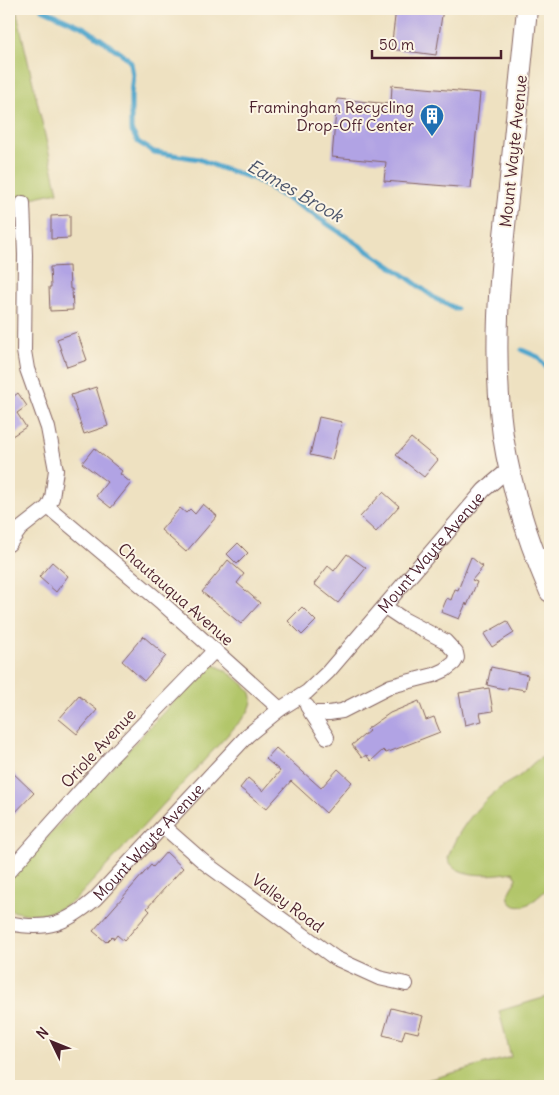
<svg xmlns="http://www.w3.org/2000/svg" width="559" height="1095" viewBox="0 0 559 1095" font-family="Delius,sans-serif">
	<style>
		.green { fill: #b2c66a; stroke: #7e724a }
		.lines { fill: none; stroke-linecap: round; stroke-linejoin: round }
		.stream { stroke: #4fa6cc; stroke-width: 5 }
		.building { fill: #b1a3e4 }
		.street-casing { stroke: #836360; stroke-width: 16 }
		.secondary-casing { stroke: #836360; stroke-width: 22 }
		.street { stroke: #fff; stroke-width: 14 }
		.secondary { stroke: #fff; stroke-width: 20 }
		.labels { text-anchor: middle; stroke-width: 4; stroke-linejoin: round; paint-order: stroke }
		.poi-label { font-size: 16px; fill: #4a1f2b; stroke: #fcf5e5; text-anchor: end }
		.street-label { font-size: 16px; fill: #4a1f2b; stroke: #fcf5e5 }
		.water-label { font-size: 18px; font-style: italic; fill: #4c556b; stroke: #fcf5e5 }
	</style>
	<rect width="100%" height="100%" fill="#fcf5e5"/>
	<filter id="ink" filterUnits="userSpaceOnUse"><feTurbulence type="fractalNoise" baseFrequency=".02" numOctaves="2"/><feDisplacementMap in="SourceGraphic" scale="10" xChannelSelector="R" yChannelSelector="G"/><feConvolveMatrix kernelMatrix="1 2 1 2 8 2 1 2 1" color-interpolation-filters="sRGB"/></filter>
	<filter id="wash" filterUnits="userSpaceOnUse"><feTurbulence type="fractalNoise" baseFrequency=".0096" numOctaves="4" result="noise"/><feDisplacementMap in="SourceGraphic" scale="20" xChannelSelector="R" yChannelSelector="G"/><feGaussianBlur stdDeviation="1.12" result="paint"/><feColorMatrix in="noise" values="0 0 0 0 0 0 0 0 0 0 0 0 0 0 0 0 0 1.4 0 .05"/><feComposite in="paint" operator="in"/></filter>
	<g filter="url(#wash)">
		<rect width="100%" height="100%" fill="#eee1c1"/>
		<g class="green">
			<path d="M9 9H16L58 192 9 203Z"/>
			<path d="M213 665C222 666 246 685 251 693 254 701 250 709 246 715L78 897C58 914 33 918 9 910V878L202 671 207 667Z"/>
			<path d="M548 755 550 756V886C542 893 524 914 512 904 509 901 508 897 509 893 510 888 515 883 517 878L513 872C496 875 456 880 448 859 454 833 483 798 506 784 512 780 518 778 523 773 533 764 534 760 548 755Z"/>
			<path d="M550 996V1086H405L511 1057 499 1011Z"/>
		</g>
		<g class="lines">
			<g class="stream">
				<path d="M42 9 85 28 125 56 131 63 133 75 131 94V130L138 142 154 152 199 159 218 167 255 179 308 211 404 275 436 299 457 309"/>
				<path d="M522 350 538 357 550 372"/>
			</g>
		</g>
		<g id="blocks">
			<g class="building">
				<path d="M396 9H443L436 55 391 49Z"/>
				<path d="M392 85 480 93 471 188 384 181 386 162 332 157 337 99 391 104Z"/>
				<path d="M70 215V238L51 239V216Z"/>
				<path d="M69 266 70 289H72L73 310 50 311 49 287H51L50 267Z"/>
				<path d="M77 332 87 360 67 367 57 339Z"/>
				<path d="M96 387 108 426 84 434 71 395Z"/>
				<path d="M18 393 27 406 17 413 26 427 9 438V400Z"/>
				<path d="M319 417 342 422 332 460 310 455Z"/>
				<path d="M411 438 438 460 424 477 396 455Z"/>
				<path d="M94 448 122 471 120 474 131 483 111 508 96 496 107 482 82 463Z"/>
				<path d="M383 492 399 506 376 532 360 517Z"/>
				<path d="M203 504 217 516 186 552 161 530 180 508 186 513 190 509 195 514Z"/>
				<path d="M238 543 248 553 237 564 227 554Z"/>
				<path d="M347 554 366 568 338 603 314 584 328 566 334 571Z"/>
				<path d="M471 557 483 567 472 580 477 582 467 606 466 603 459 619 441 612 447 598 451 600 455 589 458 590Z"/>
				<path d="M228 560 244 574 237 583 260 603 241 624 202 592Z"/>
				<path d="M52 562 68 576 56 592 39 577Z"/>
				<path d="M302 607 316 621 302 635 288 621Z"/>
				<path d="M507 621 514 633 492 647 484 634Z"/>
				<path d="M143 636 166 656 144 681 122 661Z"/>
				<path d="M491 667 528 675 525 690 508 687V690L487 685Z"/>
				<path d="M489 688 493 711 480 713 482 721 465 725 459 693Z"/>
				<path d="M79 696 97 710 77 734 59 719Z"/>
				<path d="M419 701 426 720 434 717 440 732 386 753 383 750 371 761 366 755 362 758 352 745 369 731 367 729 390 713Z"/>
				<path d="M276 748 321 788 338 769 352 782 326 813 291 781 266 809 240 788 248 778 263 791 280 771 266 759Z"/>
				<path d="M9 769 34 793 9 819Z"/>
				<path d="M166 852 183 868 147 908 150 911 124 941 117 935 114 939 112 936 106 942 93 931 151 865 153 867Z"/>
				<path d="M391 1008 423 1016 418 1033 405 1030 402 1040 383 1035Z"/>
			</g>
		</g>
	</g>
	<g filter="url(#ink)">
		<use href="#blocks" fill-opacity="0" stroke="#836360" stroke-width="1"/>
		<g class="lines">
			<defs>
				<g id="street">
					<path d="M48 507 162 603 280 709"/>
					<path d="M9 544 20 529 48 507 52 498 56 470 48 428 27 369 24 351 25 255 23 203"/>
					<path d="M307 706 327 737"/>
					<path d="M311 713H329L342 711 391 686 434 675 445 670 454 663 457 658 456 653 445 641 403 619 385 607"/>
					<path d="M164 827 205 863 335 958 379 978 406 984"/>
					<path d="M9 871 110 758 215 650"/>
					<path id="s1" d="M9 923C47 931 66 924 95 899L248 735 280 709 307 692 328 672 484 490 509 469"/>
				</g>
				<path id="secondary" d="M527 9C521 72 514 135 508 198 499 278 492 355 503 436 511 489 529 543 550 592"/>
			</defs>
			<use href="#street" class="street-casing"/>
			<use href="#secondary" class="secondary-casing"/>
			<use href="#street" class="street"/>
			<use href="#secondary" class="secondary"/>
		</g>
	</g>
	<defs>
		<symbol id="building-pin" viewBox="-11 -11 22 30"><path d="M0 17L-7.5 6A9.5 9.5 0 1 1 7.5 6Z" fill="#1f6fb2" stroke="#fcf5e5"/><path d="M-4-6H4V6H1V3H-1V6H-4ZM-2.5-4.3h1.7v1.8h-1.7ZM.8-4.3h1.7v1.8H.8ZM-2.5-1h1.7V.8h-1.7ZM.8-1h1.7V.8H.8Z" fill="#fff"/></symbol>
	</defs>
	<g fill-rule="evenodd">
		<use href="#building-pin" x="418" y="102" width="28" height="38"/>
	</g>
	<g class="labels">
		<g class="poi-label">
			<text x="414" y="113">Framingham Recycling<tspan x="414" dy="18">Drop-Off Center</tspan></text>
		</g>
		<g class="street-label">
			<text transform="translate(513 151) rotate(-84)" y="6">Mount Wayte Avenue</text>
			<text dy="6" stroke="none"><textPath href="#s1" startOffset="578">Mount Wayte Avenue</textPath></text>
			<text transform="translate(176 594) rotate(41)" y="6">Chautauqua Avenue</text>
			<text transform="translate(98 748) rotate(-47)" y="6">Oriole Avenue</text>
			<text dy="6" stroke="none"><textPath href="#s1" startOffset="172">Mount Wayte Avenue</textPath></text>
			<text transform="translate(288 903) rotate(37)" y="6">Valley Road</text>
		</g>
		<g class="water-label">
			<text transform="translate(295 191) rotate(30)" y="6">Eames Brook</text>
		</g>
	</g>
	<rect width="559" height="1095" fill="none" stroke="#fcf5e5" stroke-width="30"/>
	<g transform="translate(52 1042) rotate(313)" stroke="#fcf5e5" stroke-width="4" paint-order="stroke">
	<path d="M0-4L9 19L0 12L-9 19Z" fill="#4a1f2b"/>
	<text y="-8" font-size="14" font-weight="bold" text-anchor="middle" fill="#4a1f2b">N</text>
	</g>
	<path d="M372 50v8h129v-8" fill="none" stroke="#4a1f2b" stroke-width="2.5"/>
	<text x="379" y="50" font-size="15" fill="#4a1f2b" stroke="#fcf5e5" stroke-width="4" paint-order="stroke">50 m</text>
</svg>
